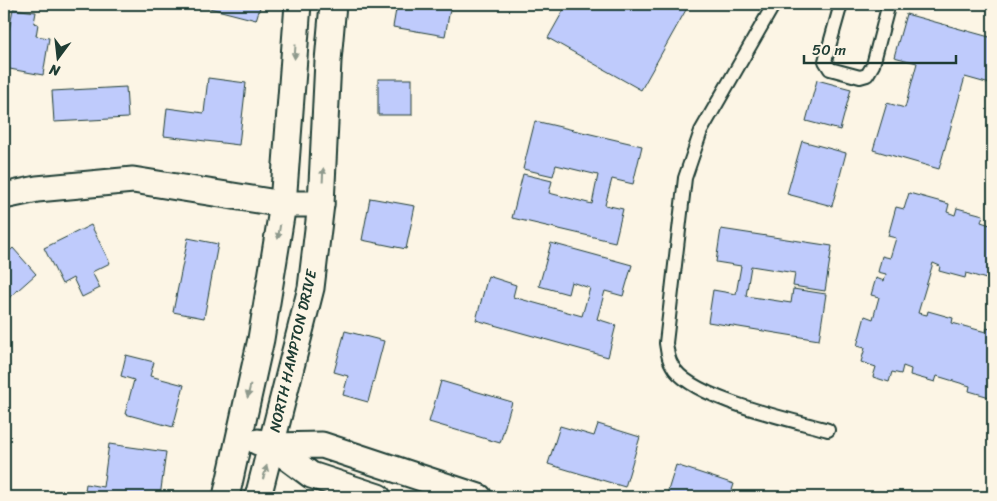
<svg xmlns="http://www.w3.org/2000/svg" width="997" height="501" viewBox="0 0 997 501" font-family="Sriracha,sans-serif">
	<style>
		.building { fill: #bfcbfc; stroke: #1f3d34 }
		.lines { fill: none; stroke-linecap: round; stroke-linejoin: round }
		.service-casing { stroke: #1f3d34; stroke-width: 16 }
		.minor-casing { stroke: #1f3d34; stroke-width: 29 }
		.service { stroke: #fcf5e5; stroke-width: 12 }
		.minor { stroke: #fcf5e5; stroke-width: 25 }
		.oneway { fill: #8e998c }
		.labels { text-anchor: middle; stroke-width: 5; stroke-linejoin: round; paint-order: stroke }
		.street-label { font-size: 15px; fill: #1f3d34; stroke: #fcf5e5 }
	</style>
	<rect width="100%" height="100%" fill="#fcf5e5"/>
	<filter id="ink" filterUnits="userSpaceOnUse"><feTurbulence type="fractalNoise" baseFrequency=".02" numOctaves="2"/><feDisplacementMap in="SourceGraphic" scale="10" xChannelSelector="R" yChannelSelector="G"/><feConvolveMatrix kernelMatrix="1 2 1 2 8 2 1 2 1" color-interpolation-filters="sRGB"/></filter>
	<g filter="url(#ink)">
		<g class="building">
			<path d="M194 4H261L256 20Z"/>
			<path d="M397 4H451L445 36 393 27Z"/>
			<path d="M567 4H679L687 8 641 90 548 38Z"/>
			<path d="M13 9 36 12 34 23 38 24 36 36 49 38 43 75 4 68V29L9 30Z"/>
			<path d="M906 14 993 38V71L990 84 965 77 939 169 873 150 887 103 905 108 917 63 894 57Z"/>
			<path d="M208 78 246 83 239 145 164 136 167 108 204 113Z"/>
			<rect x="378" y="79" width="34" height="36"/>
			<path d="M817 80 851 89 840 130 806 121Z"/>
			<path d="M126 87 128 118 54 122 52 91Z"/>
			<path d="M535 121 642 146 633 184 612 179 605 205 623 209 615 242 512 218 523 174 552 181 549 193 592 204 598 175 556 165 553 176 523 169Z"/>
			<path d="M802 141 846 153 832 206 787 194Z"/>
			<path d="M909 193 949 204 947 212 955 215 957 208 983 215 981 222 993 226V281L966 273 965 278 939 271 940 266 933 263 918 313 927 315 928 311 953 318 952 323 986 332 987 328 993 330V398L969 391 970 386 937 376 935 382 910 375 911 369 903 366 901 374 892 372 889 382 873 377 876 367 861 362 865 348 857 346 865 316 873 319 879 297 871 295 876 278 884 281 886 274 878 272 882 256 890 258 896 238 888 236 896 207 904 209Z"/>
			<path d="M370 198 415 206 406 249 362 240Z"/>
			<path d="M91 225 110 263 92 272 100 288 82 297 73 278 62 284 44 248Z"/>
			<path d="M721 229 832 246 825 291 793 286 795 273 751 266 746 296 791 303 793 289 826 294 819 340 708 322 713 290 736 294 741 266 716 262Z"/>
			<path d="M188 238 218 244 204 318 173 312Z"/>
			<path d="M551 243 632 265 623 296 605 291 597 319 616 325 608 357 476 320 488 276 516 285 513 297 582 316 590 288 571 282 568 294 539 286Z"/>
			<path d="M13 248 36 274 9 298 4 292V256Z"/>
			<path d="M345 331 384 341 368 402 343 395 348 376 334 372Z"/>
			<path d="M126 355 154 362 150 376 184 385 173 427 125 414 134 380 121 376Z"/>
			<path d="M441 381 512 402 500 443 429 422Z"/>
			<path d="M598 424 640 437 625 487 548 464 560 426 594 436Z"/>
			<path d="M109 444 166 452 160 497H84L86 484 103 487Z"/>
			<path d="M676 465 734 484 730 497H666Z"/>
		</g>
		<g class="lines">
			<defs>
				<g id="service">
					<path d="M774 4 701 131 685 178 666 343C667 350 668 359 672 365 688 398 792 420 828 430"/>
					<path d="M841 4 825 61 830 69 860 77 867 75 873 65 887 11V4"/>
				</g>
				<g id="minor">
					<path d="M4 196 37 189 133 180 283 204H321"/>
					<path d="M258 442 272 446 322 445 479 497"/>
					<path d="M272 446 311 475 378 497"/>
					<path d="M226 497 261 339 283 204 298 4"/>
					<path d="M258 497 311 288 321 204 328 61 333 4"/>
				</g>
			</defs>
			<use href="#service" class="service-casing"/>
			<use href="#minor" class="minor-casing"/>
			<use href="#service" class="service"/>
			<use href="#minor" class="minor"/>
		</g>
		<defs><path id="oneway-solid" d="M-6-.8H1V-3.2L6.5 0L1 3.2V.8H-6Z" transform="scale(1.25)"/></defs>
		<g class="oneway">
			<use href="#oneway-solid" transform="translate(295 52) rotate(94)"/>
			<use href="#oneway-solid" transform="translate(323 175) rotate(-87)"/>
			<use href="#oneway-solid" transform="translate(279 232) rotate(99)"/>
			<use href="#oneway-solid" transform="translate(249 391) rotate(103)"/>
			<use href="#oneway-solid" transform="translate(265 472) rotate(-74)"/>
		</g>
	</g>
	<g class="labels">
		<g class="street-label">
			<text transform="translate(293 351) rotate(-77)" y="5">NORTH HAMPTON DRIVE</text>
		</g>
	</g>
	<rect width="997" height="501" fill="none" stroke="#fcf5e5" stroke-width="20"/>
	<rect x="10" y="10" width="977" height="481" fill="none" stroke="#1f3d34" stroke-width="2" filter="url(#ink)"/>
	<g transform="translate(58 58) rotate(195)" stroke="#fcf5e5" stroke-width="4" paint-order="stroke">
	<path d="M0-4L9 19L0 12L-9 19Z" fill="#1f3d34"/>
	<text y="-8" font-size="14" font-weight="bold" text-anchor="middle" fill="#1f3d34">N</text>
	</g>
	<path d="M804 55v8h152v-8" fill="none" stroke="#1f3d34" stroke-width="2.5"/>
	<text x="812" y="55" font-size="15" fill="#1f3d34" stroke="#fcf5e5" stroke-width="4" paint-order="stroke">50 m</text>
</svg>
